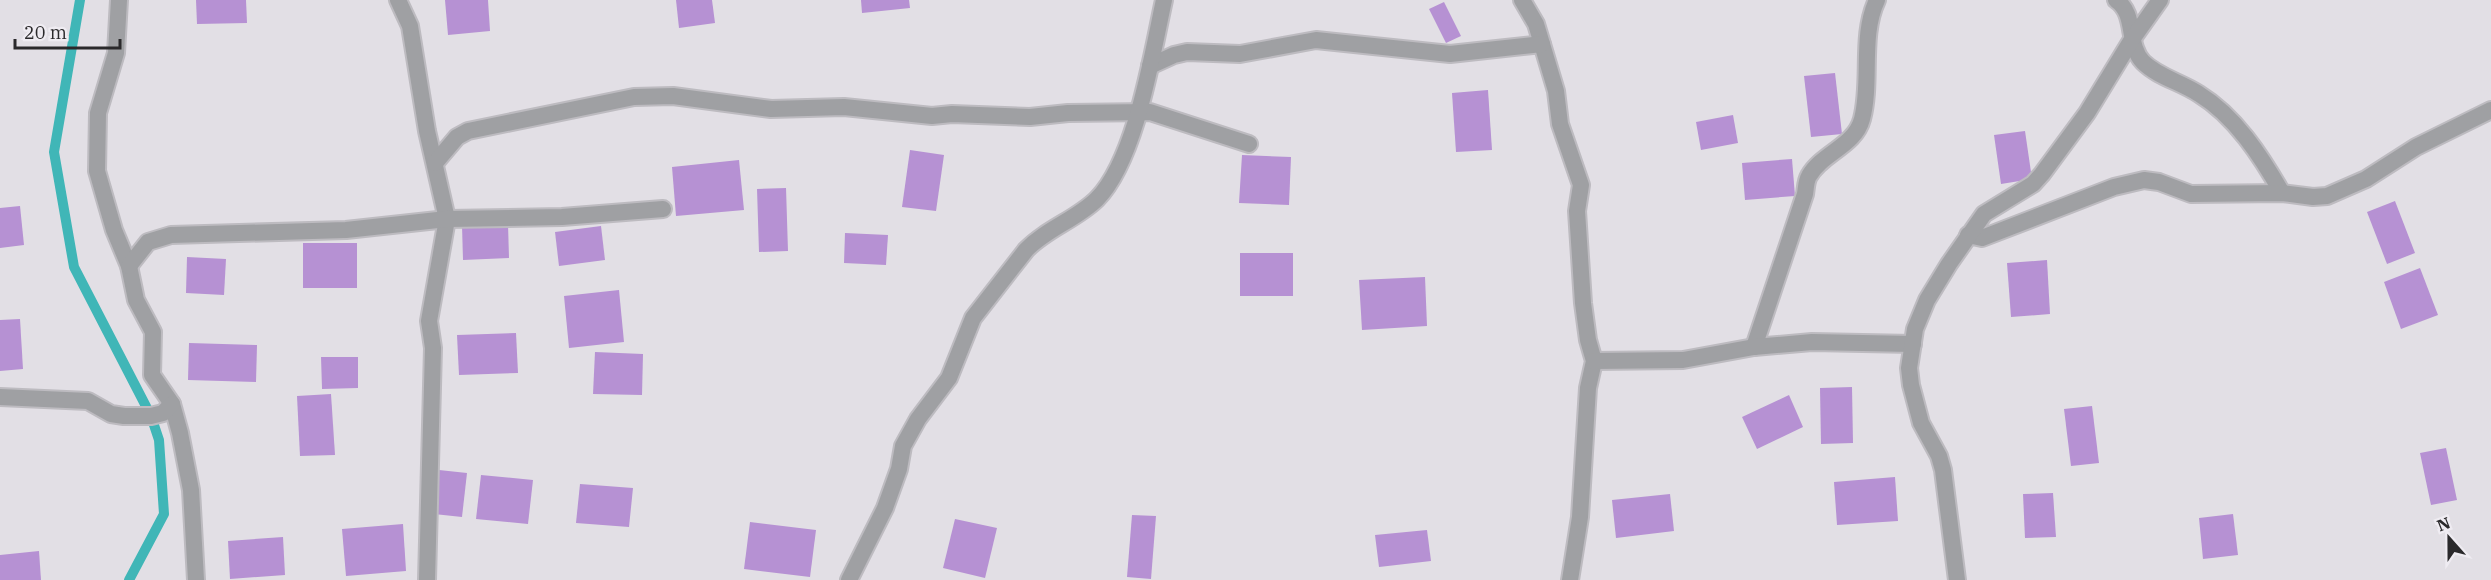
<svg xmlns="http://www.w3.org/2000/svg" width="2491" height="580" viewBox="0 0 2491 580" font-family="'IBM Plex Serif',serif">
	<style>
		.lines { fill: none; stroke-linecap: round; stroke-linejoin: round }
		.stream { stroke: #40b6b7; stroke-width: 10 }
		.building { fill: #b691d3 }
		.minor-casing { stroke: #bdbbc0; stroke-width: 20 }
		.minor { stroke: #9fa0a3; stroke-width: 16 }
	</style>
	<rect width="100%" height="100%" fill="#e2dfe5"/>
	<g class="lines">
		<path class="stream" d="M80 0 54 152 74 267 151 416 159 440 164 514 129 580"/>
	</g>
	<g class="building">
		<path d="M196 0H246L247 23 197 24Z"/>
		<path d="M445 0H488L490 31 448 35Z"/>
		<path d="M676 0H712L715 23 679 28Z"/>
		<path d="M861 0H909L910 8 862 13Z"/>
		<path d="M1444 2 1461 36 1446 43 1429 9Z"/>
		<path d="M1835 73 1842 134 1811 137 1804 76Z"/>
		<path d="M1488 90 1492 150 1456 152 1452 93Z"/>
		<path d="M1733 115 1738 143 1701 150 1696 122Z"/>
		<path d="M2025 131 2032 179 2001 184 1994 135Z"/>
		<path d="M910 150 944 155 936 211 902 207Z"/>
		<path d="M1242 155 1291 157 1289 205 1239 203Z"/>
		<path d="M1792 159 1795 196 1745 200 1742 163Z"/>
		<path d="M739 160 744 210 676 216 672 167Z"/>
		<path d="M786 188 788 251 759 252 757 189Z"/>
		<path d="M2395 201 2415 253 2387 264 2367 212Z"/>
		<path d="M20 206 24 245 0 248V208Z"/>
		<path d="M508 224 509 258 463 260 462 225Z"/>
		<path d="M601 226 605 260 559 266 555 232Z"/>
		<path d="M845 233 888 235 886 265 844 263Z"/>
		<rect x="303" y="243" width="54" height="45"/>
		<rect x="1240" y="253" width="53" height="43"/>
		<path d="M187 257 226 259 224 295 186 293Z"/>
		<path d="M2047 260 2050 314 2011 317 2007 263Z"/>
		<path d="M2420 268 2438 315 2401 329 2384 282Z"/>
		<path d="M1425 277 1427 326 1362 330 1359 280Z"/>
		<path d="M619 290 624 342 569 348 564 296Z"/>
		<path d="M20 319 23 369 0 371V320Z"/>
		<path d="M516 333 518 373 459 375 457 335Z"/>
		<path d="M189 343 257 345 256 382 188 380Z"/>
		<path d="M595 352 643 354 642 395 593 394Z"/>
		<path d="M321 357H358V388L322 389Z"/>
		<path d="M1852 387 1853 443 1821 444 1820 388Z"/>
		<path d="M331 394 335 455 300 456 297 396Z"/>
		<path d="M1789 395 1803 427 1757 449 1742 417Z"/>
		<path d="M2092 406 2099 463 2071 466 2064 409Z"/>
		<path d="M2446 448 2457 500 2431 505 2420 453Z"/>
		<path d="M439 470 467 473 462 517 434 514Z"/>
		<path d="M481 475 533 480 528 524 476 519Z"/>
		<path d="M1895 477 1898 521 1837 525 1834 482Z"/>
		<path d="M580 484 633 488 629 527 576 523Z"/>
		<path d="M2053 493 2056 537 2025 538 2023 494Z"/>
		<path d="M1670 494 1674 531 1616 538 1612 500Z"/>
		<path d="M2233 514 2238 555 2203 559 2199 518Z"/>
		<path d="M1132 515 1156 516 1151 579 1127 577Z"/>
		<path d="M955 519 997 528 985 578 943 568Z"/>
		<path d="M750 522 816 530 810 577 744 569Z"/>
		<path d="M403 524 406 571 346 576 342 529Z"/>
		<path d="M1427 530 1431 561 1379 567 1375 535Z"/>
		<path d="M283 537 285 575 230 579 228 541Z"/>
		<path d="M39 551 41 580H0V555Z"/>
	</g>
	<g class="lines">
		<defs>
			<g id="minor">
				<path d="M119 0 116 53 98 113 97 171 114 230 129 266 136 300 153 332 152 375 172 404 180 433 191 490 196 580"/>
				<path d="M398 0 410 26 427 131 447 219 429 321 433 348 427 580"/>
				<path d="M1522 0 1536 24 1542 44 1556 91 1560 124 1581 185 1577 211 1583 303 1588 340 1594 361 1588 388 1580 517 1570 580"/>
				<path d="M2116 0C2137 14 2126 44 2143 62 2158 77 2181 82 2199 94 2235 116 2261 156 2282 193"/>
				<path d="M1150 66 1174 55 1187 52 1240 54 1316 40 1450 54 1542 44"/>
				<path d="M435 163 457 137 468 131 634 97 673 96 771 109 844 107 932 116 952 114 1030 117 1068 113 1150 112 1249 144"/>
				<path d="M1968 235 1982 238 2114 187 2144 180 2159 182 2191 194 2282 193 2313 197 2327 196 2366 179 2416 147 2491 110"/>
				<path d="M129 266 148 242 171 235 346 230 447 219 562 217 663 209"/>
				<path d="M1754 347 1805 194C1806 188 1806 181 1809 176 1822 153 1855 146 1862 119 1872 81 1860 36 1877 0"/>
				<path d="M1594 361 1683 360 1754 347 1812 342 1913 344"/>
				<path d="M0 397 88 401 111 414 124 416H151L163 413 172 404"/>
				<path d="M849 580 885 508 899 469 903 446 918 419 949 378 973 318 1026 250C1046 229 1077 219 1097 199 1136 159 1152 55 1164 0"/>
				<path d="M1957 580 1943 470 1939 456 1921 423 1911 385 1909 368 1915 329 1927 300 1949 264 1984 214 2033 184 2042 174 2087 113 2131 41 2160 0"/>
			</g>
		</defs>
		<use href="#minor" class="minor-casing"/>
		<use href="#minor" class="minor"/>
	</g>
	<g transform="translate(2449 538) rotate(339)" stroke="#efecf2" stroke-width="4.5" paint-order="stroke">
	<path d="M0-4.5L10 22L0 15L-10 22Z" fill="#2a292b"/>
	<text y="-9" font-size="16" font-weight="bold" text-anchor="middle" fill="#2a292b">N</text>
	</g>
	<path d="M15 39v9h105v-9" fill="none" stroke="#2a292b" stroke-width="3"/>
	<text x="24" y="39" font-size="18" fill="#2a292b" stroke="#efecf2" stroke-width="4.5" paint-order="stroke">20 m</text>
</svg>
